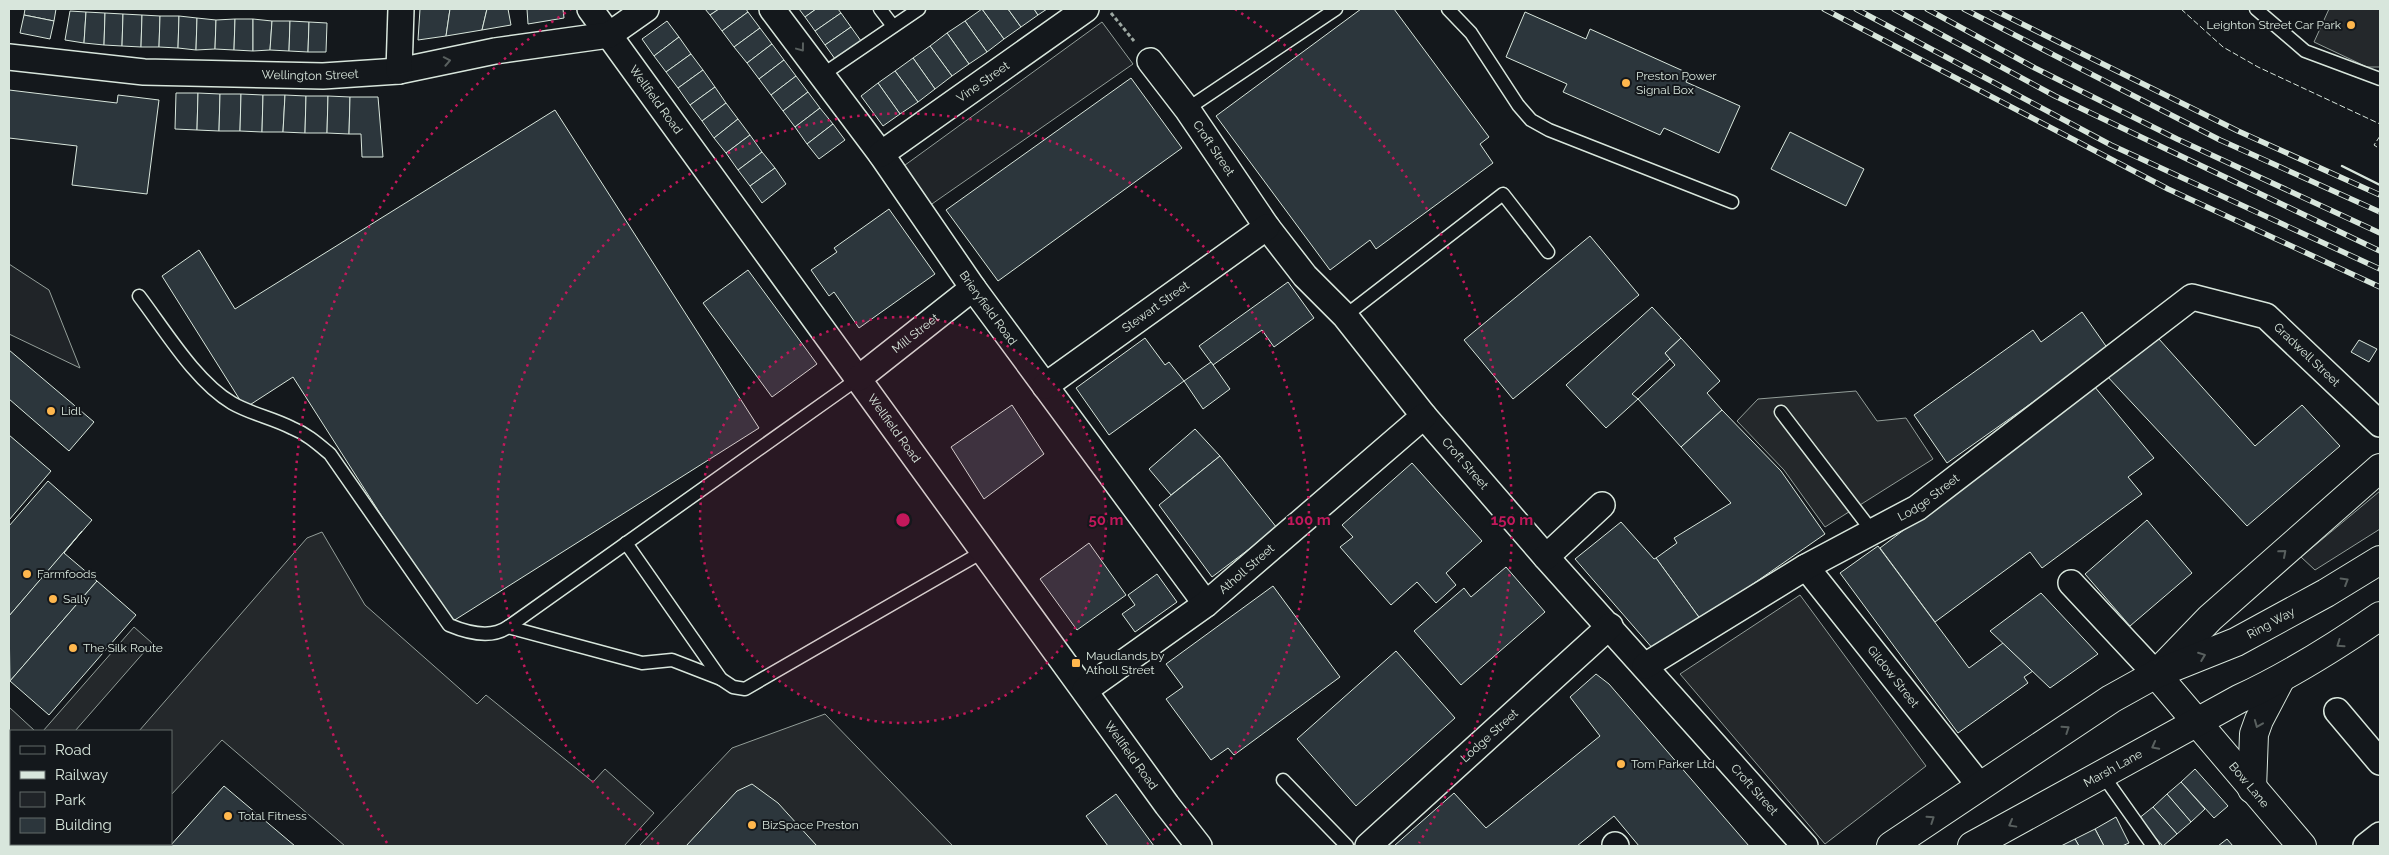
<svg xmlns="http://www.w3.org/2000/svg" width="2389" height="855" viewBox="0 0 2389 855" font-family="Raleway,sans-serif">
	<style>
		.green { fill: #202428; stroke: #939e99 }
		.parking { fill: #24282b; stroke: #939e99 }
		.building { fill: #2c363c; stroke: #d8e6dc }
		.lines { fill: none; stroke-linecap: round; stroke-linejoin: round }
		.lane-casing { stroke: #d8e6dc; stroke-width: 15 }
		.street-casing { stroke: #d8e6dc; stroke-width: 28 }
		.secondary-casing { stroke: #d8e6dc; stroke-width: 30 }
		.highway-casing { stroke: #d8e6dc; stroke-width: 30 }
		.path { stroke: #9da8a2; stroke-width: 3; stroke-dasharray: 4 2.5; stroke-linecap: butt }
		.lane { stroke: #14181c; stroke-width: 12 }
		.street { stroke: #14181c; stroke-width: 25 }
		.secondary { stroke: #14181c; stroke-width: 28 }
		.highway { stroke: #14181c; stroke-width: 28 }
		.rail-casing { stroke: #d8e6dc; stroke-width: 5.5 }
		.rail { stroke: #14181c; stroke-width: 4; stroke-dasharray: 11; stroke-linecap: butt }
		.fence { stroke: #d8e6dc; stroke-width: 1; stroke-dasharray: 6 2.5; stroke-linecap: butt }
		.wall { stroke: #d8e6dc; stroke-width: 2.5 }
		.oneway { stroke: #59605f }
		.ring { fill: none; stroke: #c2185b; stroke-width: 2.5; stroke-dasharray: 2.5 5 }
		.poi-dot { fill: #ffb74d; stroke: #14181c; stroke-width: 2 }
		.labels { text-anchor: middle; stroke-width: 4; stroke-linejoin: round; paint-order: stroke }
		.poi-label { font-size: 12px; fill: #d8e6dc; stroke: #14181c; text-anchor: start }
		.street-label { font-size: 12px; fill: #d8e6dc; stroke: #14181c }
		.centre { fill: #c2185b; stroke: #14181c; stroke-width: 2.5 }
		.ring-label { font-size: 15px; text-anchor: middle; font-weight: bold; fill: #c2185b; stroke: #14181c; stroke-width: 4; stroke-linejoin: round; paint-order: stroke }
	</style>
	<rect width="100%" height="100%" fill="#14181c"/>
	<g class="green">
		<path d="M1102 22 1133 64 929 206 901 168Z"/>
		<path d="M9 264 49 290 80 368 9 334Z"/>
		<path d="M2380 491V529L2315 570 2301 557Z"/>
	</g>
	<g class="parking">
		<path d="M2329 9H2380V67H2367L2314 42Z"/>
		<path d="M1856 391 1877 421 1906 418 1933 459 1825 527 1784 470 1737 421 1758 399Z"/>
		<path d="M322 532 365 605 477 704 486 695 593 782 605 769 654 813 624 846H345L222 740 171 795V731H139L307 538Z"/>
		<path d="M1800 595 1926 766 1825 844 1680 674Z"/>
		<path d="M134 627 152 643 75 731H43Z"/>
		<path d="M9 707 35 731H11V802L9 805Z"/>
		<path d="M825 714 953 846H639L732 748Z"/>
		<path d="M41 844H126L124 846H39Z"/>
	</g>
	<g class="building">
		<path d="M25 9H56L54 21 24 15Z"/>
		<path d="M420 9H450L446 36 418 40Z"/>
		<path d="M450 9H487L482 30 446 36Z"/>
		<path d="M487 9H508L511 25 482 30Z"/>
		<path d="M527 9H563L564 18 528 24Z"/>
		<path d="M705 9H719L710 15Z"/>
		<path d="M719 9H746L748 12 722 31 710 15Z"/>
		<path d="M799 9H816L805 17Z"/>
		<path d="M816 9H838L841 13 815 31 805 17Z"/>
		<path d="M982 9 1004 39 987 52 965 21Z"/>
		<path d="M982 9H1008L1021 27 1004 39Z"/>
		<path d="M1008 9H1034L1038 15 1021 27Z"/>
		<path d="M1034 9H1047L1038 15Z"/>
		<path d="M1361 9H1394L1489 137 1480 144 1493 163 1376 249 1370 240 1330 270 1216 116Z"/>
		<path d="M70 11 86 12 84 43 65 40Z"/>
		<path d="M86 12 105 13 104 45 84 43Z"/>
		<path d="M748 12 760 28 734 47 722 31Z"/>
		<path d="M1525 12 1586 39 1590 29 1690 74 1686 82 1740 106 1719 153 1664 128 1660 135 1563 92 1567 84 1506 57Z"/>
		<path d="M105 13 123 14 122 46 104 45Z"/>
		<path d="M841 13 851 27 825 45 815 31Z"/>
		<path d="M123 14 142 15 141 47 122 46Z"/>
		<path d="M24 15 54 21 50 39 20 33Z"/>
		<path d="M142 15 160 16 159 47H141Z"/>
		<path d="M160 16H179L178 48 159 47Z"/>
		<path d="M179 16 197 18 196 50 178 48Z"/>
		<path d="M197 18 216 20 215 49 196 50Z"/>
		<path d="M235 19 234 50 215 49 216 20Z"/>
		<path d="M235 19H253V51L234 50Z"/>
		<path d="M253 19 272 21 270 50 253 51Z"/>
		<path d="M272 21H290L289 51 270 50Z"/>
		<path d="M290 21 309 22 308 52 289 51Z"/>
		<path d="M667 21 679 37 654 56 642 39Z"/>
		<path d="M965 21 987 52 969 64 947 33Z"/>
		<path d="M309 22 327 23 326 52H308Z"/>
		<path d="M851 27 861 41 835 59 825 45Z"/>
		<path d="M760 28 772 44 747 63 734 47Z"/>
		<path d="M947 33 969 64 952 76 930 46Z"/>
		<path d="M679 37 691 54 666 72 654 56Z"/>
		<path d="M772 44 784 60 759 79 747 63Z"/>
		<path d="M930 46 952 76 935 89 913 58Z"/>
		<path d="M691 54 703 70 678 88 666 72Z"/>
		<path d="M913 58 935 89 918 102 895 71Z"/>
		<path d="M784 60 796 76 771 95 759 79Z"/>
		<path d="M703 70 715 87 690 105 678 88Z"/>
		<path d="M895 71 918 102 900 114 878 83Z"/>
		<path d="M796 76 808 92 783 111 771 95Z"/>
		<path d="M1131 78 1182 148 998 281 946 210Z"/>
		<path d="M878 83 900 114 883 126 861 96Z"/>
		<path d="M715 87 726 103 702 121 690 105Z"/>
		<path d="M9 90 117 103 118 95 159 100 147 194 72 185 77 146 9 138Z"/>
		<path d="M808 92 820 108 795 127 783 111Z"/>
		<path d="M176 93H198L197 130 175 129Z"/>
		<path d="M198 93 220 94 219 131 197 130Z"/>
		<path d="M220 94H241L240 131H219Z"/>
		<path d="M241 94 263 95 262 132 240 131Z"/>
		<path d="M263 95H285L283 132H262Z"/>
		<path d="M285 95 306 96 305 133 283 132Z"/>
		<path d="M306 96H328L327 133H305Z"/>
		<path d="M328 96 350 97 349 134 327 133Z"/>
		<path d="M350 97H378L383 157H362L361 134H349Z"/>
		<path d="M726 103 738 119 714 138 702 121Z"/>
		<path d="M820 108 833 124 807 144 795 127Z"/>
		<path d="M555 110 759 428 450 623 293 377 245 408 162 276 199 250 235 309Z"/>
		<path d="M738 119 750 135 726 153 714 138Z"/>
		<path d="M833 124 845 140 819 159 807 144Z"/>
		<path d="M1790 132 1864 169 1846 206 1771 169Z"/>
		<path d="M750 135 762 152 738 170 726 153Z"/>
		<path d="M762 152 775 168 750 186 738 170Z"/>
		<path d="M775 168 786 184 762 203 750 186Z"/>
		<path d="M889 209 935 274 859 328 834 292 829 296 811 270 837 252 834 248Z"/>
		<path d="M1590 236 1639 295 1513 399 1464 340Z"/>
		<path d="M748 270 817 364 772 397 703 303Z"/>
		<path d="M1288 282 1314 318 1274 347 1262 330 1213 365 1199 346Z"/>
		<path d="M1652 307 1681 338 1665 353 1670 359 1632 394 1638 399 1606 428 1566 385Z"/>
		<path d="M2082 312 2108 349 1947 463 1914 415 2033 330 2041 342Z"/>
		<path d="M1145 338 1165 365 1169 362 1184 381 1109 435 1076 388Z"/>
		<path d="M1681 338 1720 381 1707 393 1722 410 1681 447 1638 399 1675 365 1665 353Z"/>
		<path d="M2159 339 2255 446 2302 405 2340 446 2247 526 2106 375Z"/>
		<path d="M2359 340 2377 349 2369 362 2351 352Z"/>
		<path d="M9 350 94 422 69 451 9 399Z"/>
		<path d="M1211 362 1230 389 1203 409 1184 381Z"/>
		<path d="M2094 386 2154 458 2128 477 2142 494 2042 568 2030 552 1935 622 1880 548Z"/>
		<path d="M1012 405 1044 454 984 499 951 447Z"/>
		<path d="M1722 410 1781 471 1825 534 1701 620 1656 558 1677 543 1674 538 1731 503 1681 447Z"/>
		<path d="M1195 429 1220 456 1171 495 1149 469Z"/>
		<path d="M9 435 51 471 9 520Z"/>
		<path d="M1220 456 1277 528 1212 577 1159 505Z"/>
		<path d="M1412 463 1482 541 1446 573 1456 585 1436 603 1417 582 1391 605 1340 547 1353 537 1342 525Z"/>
		<path d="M48 481 92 520 9 616V526Z"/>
		<path d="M2147 520 2192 573 2130 626 2085 574Z"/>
		<path d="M1621 522 1654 559 1656 558 1701 620 1654 650 1575 559Z"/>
		<path d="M82 531 64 553 97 581 10 681 9 616Z"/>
		<path d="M1089 543 1126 595 1077 630 1040 579Z"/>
		<path d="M1878 546 1969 668 2003 643 2033 671 2024 677 2028 683 1958 733 1840 573Z"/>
		<path d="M1506 567 1545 612 1461 685 1414 631 1464 588 1471 597Z"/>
		<path d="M1157 574 1177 602 1135 632 1122 614 1135 605 1128 595Z"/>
		<path d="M97 581 136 615 49 715 10 681Z"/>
		<path d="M1273 586 1340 677 1234 755 1228 748 1211 760 1166 699 1183 687 1166 664Z"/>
		<path d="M2041 593 2098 654 2050 688 1990 631Z"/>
		<path d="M1396 651 1455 718 1356 806 1297 739Z"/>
		<path d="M1596 674 1609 684 1749 846H1639L1614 816 1577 846H1394L1454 793 1486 828 1600 736 1570 697Z"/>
		<path d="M2195 769 2228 806 2214 818 2181 782Z"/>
		<path d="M2181 782 2205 809 2191 822 2167 794Z"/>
		<path d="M752 784 778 803 817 846H686L737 791Z"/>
		<path d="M224 786 295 846H170Z"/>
		<path d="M1116 794 1154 846H1108L1086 816Z"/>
		<path d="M2167 794 2191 822 2177 834 2153 807Z"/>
		<path d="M2153 807 2177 834 2163 846 2138 819Z"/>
		<path d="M2116 817 2129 843 2122 846H2104L2095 829Z"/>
		<path d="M2095 829 2104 846H2079L2075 839Z"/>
		<path d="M2075 839 2079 846H2061Z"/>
		<path d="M2227 839 2233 846H2218Z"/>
	</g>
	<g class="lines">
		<defs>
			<g id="lane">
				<path d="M880 9 893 26"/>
				<path d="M1448 9 1471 33 1518 105 1531 120 1549 130 1732 202"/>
				<path d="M2256 9 2305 51 2380 79"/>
				<path d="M822 75 919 9"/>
				<path d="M1187 109 1336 9"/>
				<path d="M139 296C165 330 195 381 232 403 251 414 273 418 292 428 307 434 318 444 330 454L449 625C468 633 491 639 508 627L859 378"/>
				<path d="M1345 316 1503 194 1548 252"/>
				<path d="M1781 412 1872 531"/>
				<path d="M626 543 721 679 733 687 745 689 984 551"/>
				<path d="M508 627 642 663 672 660 721 679"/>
				<path d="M2102 774 2153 846"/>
				<path d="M1283 780 1347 846"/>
			</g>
			<g id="street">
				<path id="s1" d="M590 9 1167 805 1199 846"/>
				<path id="s2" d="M772 9 881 154 973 288 1206 604"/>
				<path id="s3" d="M9 57 144 72 323 76 399 71 495 51 609 35 646 9"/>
				<path id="s4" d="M1150 61 1187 109 1267 227 1305 276 1345 316 1424 416 1546 557 1805 846"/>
				<path d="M399 71 401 9"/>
				<path id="s5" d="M881 154 1086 9"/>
				<path id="s6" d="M859 378 973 288"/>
				<path id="s7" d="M1045 386 1267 227"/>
				<path d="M1546 557 1602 505"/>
				<path id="s8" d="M1806 567 1980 786"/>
				<path d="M2071 583 2156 674"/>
				<path id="s9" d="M1645 666 1806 567 1917 508 2192 297 2266 316 2380 424"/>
				<path id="s10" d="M1085 690 1206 604 1424 416"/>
				<path d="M2337 711 2380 762"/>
				<path d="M1615 845 1616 846"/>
				<path id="s11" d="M1368 846 1610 626"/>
				<path d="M2366 846 2380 835"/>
			</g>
			<path id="secondary" d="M2302 846 2156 674 2210 618 2380 468"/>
			<g id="highway">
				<path d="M2252 789 2254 734 2259 720 2280 680"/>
				<path id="s12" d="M1891 846 2111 699 2156 674 2236 642 2326 593 2380 560"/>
				<path id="s13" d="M1972 846 2239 699C2289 676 2335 647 2380 616"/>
			</g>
		</defs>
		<use href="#lane" class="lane-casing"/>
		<use href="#street" class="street-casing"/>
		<use href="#secondary" class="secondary-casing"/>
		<use href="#highway" class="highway-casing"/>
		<path class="path" d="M1111 13 1134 41"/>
		<use href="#lane" class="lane"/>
		<use href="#street" class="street"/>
		<use href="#secondary" class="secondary"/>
		<use href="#highway" class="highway"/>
		<defs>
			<g id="rail">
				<path d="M1824 9 2168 189 2380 287"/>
				<path d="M1856 9 2111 145 2380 269"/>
				<path d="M1894 9 2055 96 2380 251"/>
				<path d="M1927 9 2035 68 2177 139 2380 233"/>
				<path d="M1964 9 2220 140 2380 212"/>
				<path d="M1992 9 2238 131 2380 195"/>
			</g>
		</defs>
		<use href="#rail" class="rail-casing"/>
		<use href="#rail" class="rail"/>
		<g class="fence">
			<path d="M2181 9 2223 47 2258 67 2380 124"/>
			<path d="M2380 136 2374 145 2380 149"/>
		</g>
		<path class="wall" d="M2342 166 2380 185"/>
	</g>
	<defs><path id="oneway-chevron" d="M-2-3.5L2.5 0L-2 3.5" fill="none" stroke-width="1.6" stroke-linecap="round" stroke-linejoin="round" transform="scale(1.25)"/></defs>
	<g class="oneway">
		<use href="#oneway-chevron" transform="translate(801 48) rotate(53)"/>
		<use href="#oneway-chevron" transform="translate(447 61) rotate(-11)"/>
		<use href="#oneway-chevron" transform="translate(2283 553) rotate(-41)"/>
		<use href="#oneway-chevron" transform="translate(2345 581) rotate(-31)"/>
		<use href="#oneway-chevron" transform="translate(2340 644) rotate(145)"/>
		<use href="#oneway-chevron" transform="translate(2202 656) rotate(-21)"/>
		<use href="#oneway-chevron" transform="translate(2258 724) rotate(112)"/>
		<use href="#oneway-chevron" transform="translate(2066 729) rotate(-34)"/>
		<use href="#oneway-chevron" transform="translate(2155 746) rotate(152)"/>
		<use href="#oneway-chevron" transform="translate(1931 819) rotate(-34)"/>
		<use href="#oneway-chevron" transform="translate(2012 824) rotate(151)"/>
	</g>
	<circle cx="903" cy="520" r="203" fill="#c2185b" fill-opacity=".12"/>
	<g class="ring">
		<circle cx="903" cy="520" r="203"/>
		<path d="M659 844A406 406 0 1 1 1147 844"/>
		<path d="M387 843A609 609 0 0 1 571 9M1235 9A609 609 0 0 1 1419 843"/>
	</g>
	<g class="poi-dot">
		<circle cx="2351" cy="25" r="5"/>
		<circle cx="1626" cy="83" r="5"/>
		<circle cx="51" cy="411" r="5"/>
		<circle cx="27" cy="574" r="5"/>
		<circle cx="53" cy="599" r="5"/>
		<circle cx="73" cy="648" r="5"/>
		<rect x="1071" y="658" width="10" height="10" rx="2.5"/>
		<circle cx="1621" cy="764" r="5"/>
		<circle cx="228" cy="816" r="5"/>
		<circle cx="752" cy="825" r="5"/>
	</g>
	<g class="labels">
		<g class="poi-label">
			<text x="2341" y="29" text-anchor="end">Leighton Street Car Park</text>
			<text x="1636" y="80">Preston Power<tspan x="1636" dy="14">Signal Box</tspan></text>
			<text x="61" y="415">Lidl</text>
			<text x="37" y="578">Farmfoods</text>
			<text x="63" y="603">Sally</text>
			<text x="83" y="652">The Silk Route</text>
			<text x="1086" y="660">Maudlands by<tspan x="1086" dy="14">Atholl Street</tspan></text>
			<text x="1631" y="768">Tom Parker Ltd</text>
			<text x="238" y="820">Total Fitness</text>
			<text x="762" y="829">BizSpace Preston</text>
		</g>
		<g class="street-label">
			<text dy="4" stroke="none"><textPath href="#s3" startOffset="302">Wellington Street</textPath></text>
			<text dy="4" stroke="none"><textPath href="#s5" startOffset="125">Vine Street</textPath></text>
			<text dy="4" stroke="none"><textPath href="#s1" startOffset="112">Wellfield Road</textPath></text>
			<text dy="4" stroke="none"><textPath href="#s4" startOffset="108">Croft Street</textPath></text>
			<text dy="4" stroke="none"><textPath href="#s7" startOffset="136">Stewart Street</textPath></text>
			<text dy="4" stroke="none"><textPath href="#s2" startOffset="369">Brieryfield Road</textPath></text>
			<text dy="4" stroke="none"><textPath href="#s6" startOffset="72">Mill Street</textPath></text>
			<text dy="4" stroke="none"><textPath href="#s9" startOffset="794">Gradwell Street</textPath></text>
			<text dy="4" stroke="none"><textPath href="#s1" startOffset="518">Wellfield Road</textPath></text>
			<text dy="4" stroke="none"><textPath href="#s4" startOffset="512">Croft Street</textPath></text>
			<text dy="4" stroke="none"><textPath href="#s9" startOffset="330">Lodge Street</textPath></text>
			<text dy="4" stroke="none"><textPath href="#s10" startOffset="202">Atholl Street</textPath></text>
			<text dy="4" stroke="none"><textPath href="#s12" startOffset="442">Ring Way</textPath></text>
			<text dy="4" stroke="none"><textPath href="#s8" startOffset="140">Gildow Street</textPath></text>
			<text dy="4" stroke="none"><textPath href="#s11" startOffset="164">Lodge Street</textPath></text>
			<text dy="4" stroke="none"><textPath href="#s1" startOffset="922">Wellfield Road</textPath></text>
			<text dy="4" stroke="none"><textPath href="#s13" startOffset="161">Marsh Lane</textPath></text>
			<text transform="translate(2249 785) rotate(50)" y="4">Bow Lane</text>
			<text dy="4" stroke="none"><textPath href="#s4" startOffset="948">Croft Street</textPath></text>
		</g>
	</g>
	<circle cx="903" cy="520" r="8" class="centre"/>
	<g class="ring-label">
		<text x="1106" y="525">50 m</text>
		<text x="1309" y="525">100 m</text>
		<text x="1512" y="525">150 m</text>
	</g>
	<rect width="2389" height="855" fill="none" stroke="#d8e6dc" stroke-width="20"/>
	<rect x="10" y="730" width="162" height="115" fill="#14181c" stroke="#626a69"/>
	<rect x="20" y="746" width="25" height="8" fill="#14181c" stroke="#626a69"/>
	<text x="55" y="755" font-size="15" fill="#d8e6dc">Road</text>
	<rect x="20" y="771" width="25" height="8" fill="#d8e6dc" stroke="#626a69"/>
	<text x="55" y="780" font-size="15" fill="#d8e6dc">Railway</text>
	<rect x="20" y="792" width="25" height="15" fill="#202428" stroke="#626a69"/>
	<text x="55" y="805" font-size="15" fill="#d8e6dc">Park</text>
	<rect x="20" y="818" width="25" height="15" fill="#2c363c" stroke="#626a69"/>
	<text x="55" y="830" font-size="15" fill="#d8e6dc">Building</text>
</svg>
